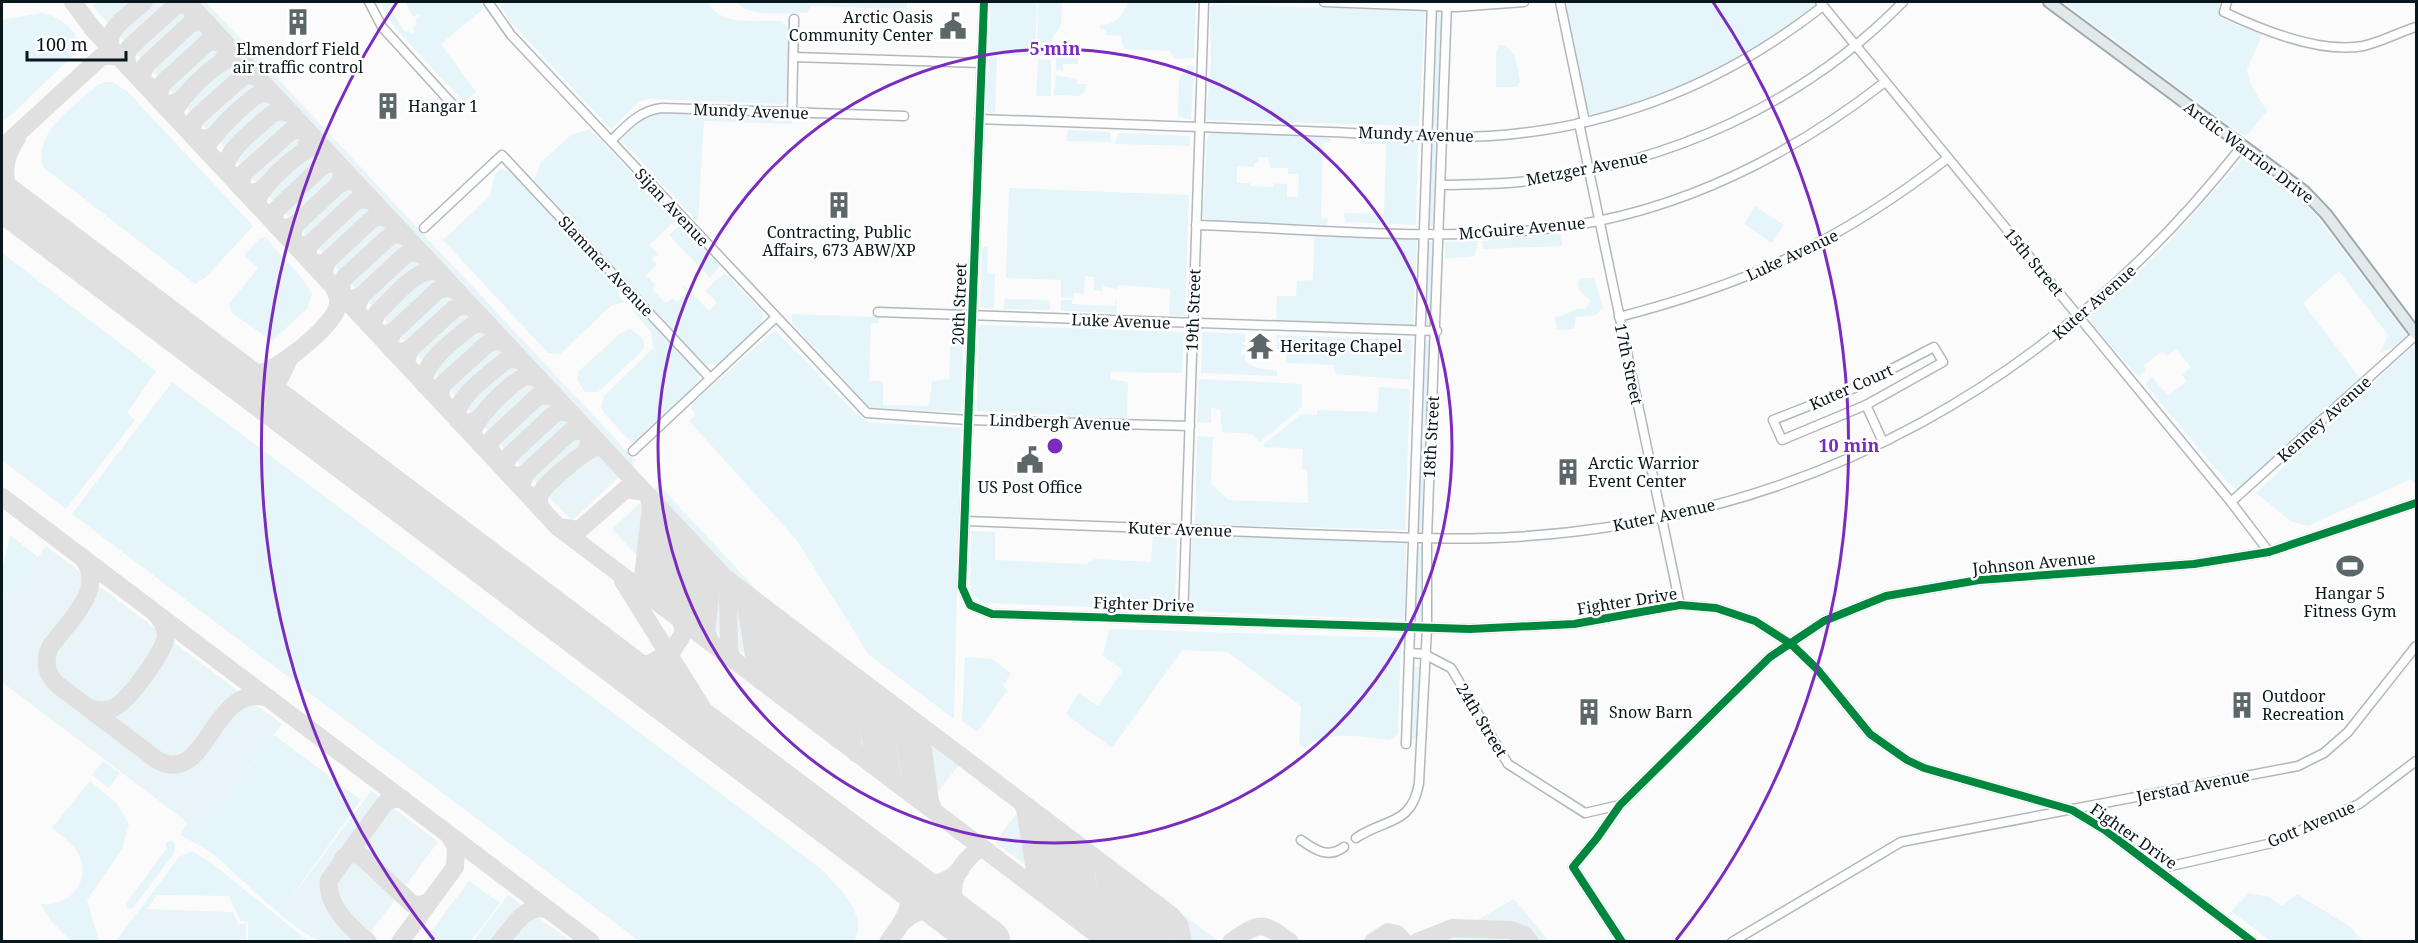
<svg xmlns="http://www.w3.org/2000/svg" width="2418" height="943" viewBox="0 0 2418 943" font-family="'Noto Serif',serif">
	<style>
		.built { fill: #e9f4f8 }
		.green { fill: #e6f5fa; fill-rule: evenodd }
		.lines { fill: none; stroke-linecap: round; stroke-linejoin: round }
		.taxiway { stroke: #e0e0e0; stroke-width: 18 }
		.runway { stroke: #e0e0e0; stroke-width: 45 }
		.minor-casing { stroke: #b1b8bb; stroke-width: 11 }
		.major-casing { stroke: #9eaaae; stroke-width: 14 }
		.minor { stroke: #fefefe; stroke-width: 8 }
		.major { stroke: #e2e9eb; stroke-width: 10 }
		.cycleway-casing { stroke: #fff; stroke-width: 11 }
		.cycleway { stroke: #00873e; stroke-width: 8 }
		.ring { fill: none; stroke: #7b2cbf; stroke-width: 3 }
		.labels { text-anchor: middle; stroke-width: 5; stroke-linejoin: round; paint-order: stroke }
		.poi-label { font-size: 16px; fill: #07171c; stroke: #fff; text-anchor: start }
		.street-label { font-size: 16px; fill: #07171c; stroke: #fff }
		.centre { fill: #7b2cbf; stroke: #fff; stroke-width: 3 }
		.ring-label { font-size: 18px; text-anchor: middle; font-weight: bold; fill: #7b2cbf; stroke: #fff; stroke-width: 5; stroke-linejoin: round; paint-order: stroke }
	</style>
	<rect width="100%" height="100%" fill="#fbfbfb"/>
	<g class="built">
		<path d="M97 2H206L636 461 572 521 92 6Z"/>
		<path d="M659 485 769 603 969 752 934 797 691 613 612 529Z"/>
		<path d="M46 546 282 724 200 832 2 682V606Z"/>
		<path d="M371 791 438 842 364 941H323L282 910Z"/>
		<path d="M1028 798 1217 940 1216 941H1126L995 842Z"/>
		<path d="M508 895 570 941H473Z"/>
		<path d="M1514 899 1549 941H1441Z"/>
		<path d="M146 909 233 912 238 924H246V941L133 942V927Z"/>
	</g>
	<g class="green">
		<path d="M379 2H391L394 15 405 32 409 30 412 34 415 32 412 28 417 25 415 20 420 17 418 14 413 17 405 2H481L483 9 441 44 476 92 464 102 395 28Z"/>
		<path d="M509 2H708C720 27 757 20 782 21L790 30 788 99 783 104 648 99 639 102 611 129 508 19 499 4Z"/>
		<path d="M737 2H907V9L811 6 807 13C787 12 750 19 737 2Z"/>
		<path d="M991 2H1037L1035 56 989 54Z"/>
		<path d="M1038 2H1062L1061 26 1053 37 1052 56H1037Z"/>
		<path d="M1127 2 1196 3 1194 58 1175 59 1170 51 1124 49 1121 36 1106 35V30L1100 29V26C1114 24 1125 16 1127 2Z"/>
		<path d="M1565 2H1814L1815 3C1812 15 1794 23 1784 29 1725 68 1664 98 1595 116L1588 113Z"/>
		<path d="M2063 2H2223L2220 18 2262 35 2247 69 2251 85 2267 111 2246 136 2241 134Z"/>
		<path d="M1213 4 1425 11 1419 126 1208 120 1206 116 1211 64 1210 7Z"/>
		<path d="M1435 12H1443L1439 127H1431Z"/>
		<path d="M41 13C58 15 80 31 79 50L11 115 2 121V20Z"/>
		<path d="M1500 45H1505L1515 56 1520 82 1517 87H1496V52Z"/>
		<path d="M1056 46 1078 49V64H1063V70H1056Z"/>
		<path d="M989 56 997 57 995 112 990 114 986 110Z"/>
		<path d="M1038 59 1051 60V96H1036Z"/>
		<path d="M1188 65 1194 67 1191 120 1178 117 1179 78Z"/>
		<path d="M1056 75 1077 79V84H1086L1085 91 1079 96 1054 95Z"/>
		<path d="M105 82H112L127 91 253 226 205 278 195 284 43 167C33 131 75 106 99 84Z"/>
		<path d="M657 113 792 118V124L704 121 698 222 621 140 642 118Z"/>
		<path d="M590 129 676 220 649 245 658 254 652 259 657 265 646 275 655 285 652 289 666 303 672 298 677 302 687 292 682 287 684 285 709 311 717 303 705 290 725 273 761 311 763 319 759 326 718 365 705 364 534 181 541 162 571 135Z"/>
		<path d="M1068 130 1110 132 1111 142 1066 141Z"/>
		<path d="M1210 132 1330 138 1331 142 1323 143 1321 218 1329 219 1326 225 1205 221 1203 216 1207 139ZM1259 157H1268L1270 168H1288V174H1299L1298 197H1287V184L1274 183 1273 187 1250 186V183H1237V166L1254 167V163H1259Z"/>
		<path d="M1119 133 1190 136V146L1114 144Z"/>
		<path d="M1363 139 1418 141 1416 225 1346 222 1343 213 1384 214 1386 144H1360Z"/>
		<path d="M1430 143 1438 144 1435 226H1427Z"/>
		<path d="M2246 159 2306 202 2406 334 2407 341 2380 353 2388 335 2339 271 2303 303 2362 381 2240 491 2228 483 2147 387 2146 383 2152 377 2168 396 2187 381 2182 375 2191 367 2176 349 2167 356 2162 351 2143 366 2146 370 2139 377 2091 322V313C2148 268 2194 215 2241 160Z"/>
		<path d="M501 169 512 173 617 285 619 296 625 302 612 305 560 354 548 353 443 240 490 196 495 174Z"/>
		<path d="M1009 188 1189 195 1185 316 1169 315 1170 289 1118 285 1117 289 1103 286V291L1094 290V277L1085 276 1084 294 1073 293V298L1061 297V280L1006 278Z"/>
		<path d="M1755 206 1784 225 1772 243 1744 224Z"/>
		<path d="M681 224 720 266 710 278 669 235Z"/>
		<path d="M1561 234 1562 246 1483 249 1482 241Z"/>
		<path d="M1314 236 1417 239 1413 325 1276 320 1277 296H1296L1297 281 1313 280Z"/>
		<path d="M265 237 302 278 312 294 307 309 272 341 232 313 229 304 258 268 244 255 259 239Z"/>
		<path d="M1478 241 1475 256 1445 259V242Z"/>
		<path d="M1427 242H1435L1432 324H1424Z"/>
		<path d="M988 246 987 273 995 274 994 308H982L980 305 982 248Z"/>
		<path d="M2 253 156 371 127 413 135 420 66 509 2 460Z"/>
		<path d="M1581 278H1594L1603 307 1596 315 1576 317 1574 329 1557 330 1555 317C1567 316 1574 307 1585 309L1591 301 1579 290 1578 283Z"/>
		<path d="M1116 296 1117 313 1061 311V300H1072V304L1115 306Z"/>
		<path d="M1005 299 1048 300 1051 310 1003 309Z"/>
		<path d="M633 311 644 314 697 371 699 379 696 385 633 444 604 413 601 406 604 396 653 348 651 332Z"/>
		<path d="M792 314 879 317V323H871L869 381H883V405L929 406 932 381 949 379 951 324 964 323 961 412 870 408 792 323Z"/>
		<path d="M980 325 1184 332 1182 373 1111 372V379L1128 382 1127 418 977 411 978 327Z"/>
		<path d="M630 329 643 338 644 348 640 353 598 392H585L577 379 579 371 621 333Z"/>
		<path d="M775 330 856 414 868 422 961 428 954 719 869 655 796 539 689 421 696 414 691 408 693 403Z"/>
		<path d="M1202 332 1245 334V362L1257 368 1277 371V376L1201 373Z"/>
		<path d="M1276 335 1412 340 1410 380 1335 374 1334 365 1286 363V350L1277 349Z"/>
		<path d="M1422 341H1430L1427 428 1420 427Z"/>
		<path d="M2411 348 2416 349V484L2411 479 2308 526 2292 522 2256 493Z"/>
		<path d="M1199 379 1302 384V407L1260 442 1251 434 1222 432 1220 409 1211 408V423L1197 422Z"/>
		<path d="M172 382 821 869C838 887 869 914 854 941H639L72 514Z"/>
		<path d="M1379 387 1410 389 1405 530 1195 524 1197 436 1213 437 1211 484 1229 500 1308 503 1307 469H1302L1303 449 1263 447 1264 444 1301 414 1317 415V410L1378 412Z"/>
		<path d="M1419 444H1426L1424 531 1415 530Z"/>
		<path d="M971 531 995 532V560L1086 564 1095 559 1151 562 1153 536 1177 539 1175 610 982 603 972 594 970 587Z"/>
		<path d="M1197 534 1406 542 1405 616 1402 620 1189 611 1192 538Z"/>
		<path d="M10 535 38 557 2 606V569Z"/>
		<path d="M1415 546 1424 547 1421 621 1413 620Z"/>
		<path d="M1109 629 1401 638 1398 734 1390 740C1365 738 1324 728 1305 749L1299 744 1301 706 1227 652 1182 650 1112 748 1066 714 1078 693 1098 706 1123 670 1103 656Z"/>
		<path d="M965 657 992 659 1011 673 1003 686 1008 690 977 732 962 721Z"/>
		<path d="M1411 667H1420L1417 738 1413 740 1410 739Z"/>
		<path d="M274 735 361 800 282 910 323 941C304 942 229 866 209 851 200 845 189 840 180 835L188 822 200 832Z"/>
		<path d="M103 761 120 773 109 788 92 775Z"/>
		<path d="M90 781 117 804 129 824 122 849 87 900 99 941H71L51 921 41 904C68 907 92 883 79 855 74 844 62 836 52 828Z"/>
		<path d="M172 841 175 844 174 853 133 908 127 909 126 904 166 849V842Z"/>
		<path d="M192 851 214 865 308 941H248V922L240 921 229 896 157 895 134 927 133 941H116L179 857Z"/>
		<path d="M469 881 500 903 471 941H424Z"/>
		<path d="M2249 893 2269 897 2282 906 2297 894 2349 926 2363 941H2271L2231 911Z"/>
	</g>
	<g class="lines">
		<g class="taxiway">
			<path d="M73 2 93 29 558 527 1107 942"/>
			<path d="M187 2 724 577 1172 916 1180 926 1183 942"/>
			<path d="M112 50C102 30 131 14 144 2"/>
			<path d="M129 68 126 57 129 48 174 7 181 4 192 7 193 14"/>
			<path d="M150 86 144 84 142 74 146 65 190 24 200 22 208 24 210 30"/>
			<path d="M179 101 171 104 161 102 159 93 163 83 209 41 225 43 227 51 223 60"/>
			<path d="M175 113C176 100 219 58 233 58"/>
			<path d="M213 136 206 139 194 137 192 128 195 119 242 77 249 75 258 78"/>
			<path d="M17 138C0 163 2 186 19 210"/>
			<path d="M208 146C210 136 250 97 260 94 265 92 269 93 274 96"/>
			<path d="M2 148 102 56H118"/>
			<path d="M233 175 227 172C220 153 258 127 272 114L280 111 292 114"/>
			<path d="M261 190 253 193 243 190 241 180 245 172 292 130H307L309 139 305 149"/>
			<path d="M258 200C260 186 304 146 317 146"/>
			<path d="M295 225 287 228 277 226 274 216 276 210 322 166 330 163 340 166 342 177 339 184"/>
			<path d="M311 243 301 246 293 243V227L339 184 348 181"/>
			<path d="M327 261 320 264 310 261 307 250 311 243 356 201 365 199 374 202"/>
			<path d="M324 271 327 261 372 219 380 216 390 220"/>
			<path d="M361 296 353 299 343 297 341 285 344 278 390 236 398 234 407 237"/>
			<path d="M357 306 361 296 404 256 412 252 424 255"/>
			<path d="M394 331 386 334 376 332 373 322 377 313C392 300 418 263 440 273"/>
			<path d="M410 349 401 352 392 350 390 342 392 333 438 290 449 288 457 291"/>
			<path d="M288 361 276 386 279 399 294 419"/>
			<path d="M406 361 410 349 454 309 463 305 473 308"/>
			<path d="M225 366C235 371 244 375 256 374 276 372 331 328 337 308 340 300 337 294 333 286"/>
			<path d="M431 387 425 385C419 364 456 339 471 326L479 323 490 326"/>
			<path d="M446 405 440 399 442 385 487 344 497 340 506 344"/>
			<path d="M476 420 469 423 458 420C451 400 490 374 505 361L513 358 523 362"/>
			<path d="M473 432C473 420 513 380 525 377 530 375 534 377 539 379"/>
			<path d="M495 457 489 448 493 438 538 396H555"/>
			<path d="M526 473 519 476 508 474 505 465 509 456 554 414 561 411 572 414"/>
			<path d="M522 483 526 473 571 431H587L590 439 587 449"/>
			<path d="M2 497 591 942"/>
			<path d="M541 509C539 505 538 501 540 495 543 485 588 447 598 447"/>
			<path d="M558 527 579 530 626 489 644 492"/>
			<path d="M84 560C106 590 67 623 50 647 44 661 46 675 58 685L157 760C209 788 211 680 269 698"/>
			<path d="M725 578 728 585 729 650 733 660"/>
			<path d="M623 581 711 722 732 748"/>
			<path d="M744 593 757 674 761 681"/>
			<path d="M646 594 642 585 651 507 649 497"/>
			<path d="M662 606 658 596 667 523 665 514"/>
			<path d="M762 606 776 687 780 695"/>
			<path d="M678 618 674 608 682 539 679 530"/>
			<path d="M681 620 684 632C681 639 675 645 671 653 659 676 670 697 686 714"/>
			<path d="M781 621 784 628 796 703 800 710"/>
			<path d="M693 630 690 623 697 556 694 545"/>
			<path d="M800 635 804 642 814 716 819 725"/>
			<path d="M711 643 706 632 713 572 711 563"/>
			<path d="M818 649 823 658 834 730 838 739"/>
			<path d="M605 653C635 670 647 672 673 647"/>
			<path d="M838 664 843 672 853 747 857 754"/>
			<path d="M859 680 876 767"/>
			<path d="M878 694 881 701 892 776 895 782"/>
			<path d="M88 707C97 711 106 712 115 707 129 700 165 651 166 636 166 628 162 621 157 615"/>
			<path d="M896 708 901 717 914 796"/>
			<path d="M915 723 920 729 930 801 934 811"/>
			<path d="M1022 803 1025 808 1037 883 1041 892"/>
			<path d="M1042 818 1045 824 1056 899 1059 905"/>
			<path d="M1061 833 1076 915 1079 921"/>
			<path d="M1081 848 1095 929 1099 935"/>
			<path d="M343 858 350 854 360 855 412 904 421 905 430 901"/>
			<path d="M1099 861 1104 873 1114 942"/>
			<path d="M898 874C922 886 939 890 960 870"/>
			<path d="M1118 876 1123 885 1131 942"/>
			<path d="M1138 891 1142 899 1148 942"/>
			<path d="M1158 905 1165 942"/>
			<path d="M904 921C921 906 934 908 954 916"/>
			<path d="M969 928C955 907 945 889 962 866 967 860 972 853 979 849L986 850"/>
			<path d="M368 942C351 928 325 904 329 880L385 803 393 799H403"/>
			<path d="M400 942 455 867 456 847 449 835"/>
			<path d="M500 942C513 927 527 901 549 910"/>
			<path d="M888 942C910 912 920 898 891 869"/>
			<path d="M1231 942C1259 922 1262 921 1290 942"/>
			<path d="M1373 942 1388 932 1397 934 1404 942"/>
			<path d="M1417 942 1452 928 1511 930 1524 935 1530 942"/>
		</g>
		<path class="runway" d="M2 198 988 942"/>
		<defs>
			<g id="minor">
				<path d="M369 2 382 27 454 106"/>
				<path d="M488 2 511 35 867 413 968 420 1190 426"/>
				<path d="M984 2 962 587 970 605 992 614 1470 629 1574 624 1680 605 1716 608 1755 621 1791 644 1817 669 1870 734 1907 760 1924 768 2072 810 2105 830 2253 942"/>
				<path d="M1324 2 1456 7 1524 2"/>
				<path d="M1560 2 1585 122"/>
				<path d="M1820 2 2231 502 2269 552"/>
				<path d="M2227 2 2224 12C2262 30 2320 54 2363 46 2382 42 2399 32 2416 27"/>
				<path d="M794 57 981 63"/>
				<path d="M792 112 794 19"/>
				<path d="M979 119C1087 123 1196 127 1305 131 1377 133 1451 142 1522 133 1634 120 1735 75 1823 6"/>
				<path d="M1579 123 1680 605"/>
				<path d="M611 141C626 126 640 110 662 108L904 116"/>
				<path d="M1441 185C1469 184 1499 185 1527 181 1669 163 1802 105 1903 2"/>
				<path d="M1196 225C1326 229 1471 246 1598 221 1705 199 1800 148 1885 82"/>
				<path d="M424 228 502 155 710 378"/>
				<path d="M878 312 1437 331"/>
				<path d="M1619 317C1751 283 1840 241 1948 158"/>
				<path d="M1934 347 1943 362 1866 405 1782 440 1773 420 1857 387Z"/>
				<path d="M1866 405 1883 442"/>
				<path d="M633 451 775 318"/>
				<path d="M2231 502 2416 335"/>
				<path d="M965 521C1078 525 1190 530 1303 534 1373 536 1444 541 1514 537 1814 519 2058 380 2242 146"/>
				<path d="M1183 619 1204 2"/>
				<path d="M1409 653 1424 654 1451 668 1508 764 1585 813 1620 805"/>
				<path d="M1406 744 1432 2"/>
				<path d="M1356 838C1385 818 1412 826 1419 783L1427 628V538L1447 2"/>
				<path d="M1301 840C1315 850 1328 859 1344 847"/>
				<path d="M2158 869 2272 843 2359 804 2416 761"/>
				<path d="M1622 942 1573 867 1597 838 1620 805 1715 711 1770 657 1824 621 1886 596 1979 580 2194 564 2269 552 2416 503"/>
				<path d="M1732 942 1901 842 2298 766 2324 753 2348 732 2416 646"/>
			</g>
			<path id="major" d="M2049 2 2304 191 2326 214 2416 334"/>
		</defs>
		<use href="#minor" class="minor-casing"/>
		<use href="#major" class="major-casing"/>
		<use href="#minor" class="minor"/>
		<use href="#major" class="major"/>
		<defs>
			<g id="cycleway">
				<path d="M984 2 962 587 970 605 992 614 1470 629 1574 624 1680 605 1716 608 1755 621 1791 644 1817 669 1870 734 1907 760 1924 768 2072 810 2105 830 2253 942"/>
				<path d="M1622 942 1573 867 1597 838 1620 805 1715 711 1770 657 1824 621 1886 596 1979 580 2194 564 2269 552 2416 503"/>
			</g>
		</defs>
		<use href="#cycleway" class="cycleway-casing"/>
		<use href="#cycleway" class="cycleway"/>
	</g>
	<g class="ring">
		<circle cx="1055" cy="446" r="397"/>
		<path d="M434 940A794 794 0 0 1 397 2M1713 2A794 794 0 0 1 1676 940"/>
	</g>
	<defs>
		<symbol id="building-bare" viewBox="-9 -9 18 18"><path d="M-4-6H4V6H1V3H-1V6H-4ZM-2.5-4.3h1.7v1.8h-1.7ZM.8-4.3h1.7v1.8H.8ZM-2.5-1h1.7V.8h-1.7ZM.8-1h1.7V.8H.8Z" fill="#5c676a" stroke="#fff" stroke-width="2.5" paint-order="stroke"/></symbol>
		<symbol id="civic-bare" viewBox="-9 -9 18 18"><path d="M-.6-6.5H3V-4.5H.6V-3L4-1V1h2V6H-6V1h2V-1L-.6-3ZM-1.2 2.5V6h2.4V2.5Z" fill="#5c676a" stroke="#fff" stroke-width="2.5" paint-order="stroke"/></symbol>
		<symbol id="temple-bare" viewBox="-9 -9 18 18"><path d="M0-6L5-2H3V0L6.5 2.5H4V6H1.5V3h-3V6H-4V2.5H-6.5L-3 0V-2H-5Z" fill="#5c676a" stroke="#fff" stroke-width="2.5" paint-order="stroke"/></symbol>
		<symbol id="stadium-bare" viewBox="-9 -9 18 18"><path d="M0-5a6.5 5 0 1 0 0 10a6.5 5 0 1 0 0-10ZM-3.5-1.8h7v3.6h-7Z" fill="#5c676a" stroke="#fff" stroke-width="2.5" paint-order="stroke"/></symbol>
	</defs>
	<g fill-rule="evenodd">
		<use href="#building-bare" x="279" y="3" width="38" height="38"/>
		<use href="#civic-bare" x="934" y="7" width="38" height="38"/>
		<use href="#building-bare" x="369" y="87" width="38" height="38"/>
		<use href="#building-bare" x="820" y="186" width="38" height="38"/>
		<use href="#temple-bare" x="1241" y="327" width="38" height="38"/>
		<use href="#civic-bare" x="1011" y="441" width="38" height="38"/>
		<use href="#building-bare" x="1549" y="453" width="38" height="38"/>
		<use href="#stadium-bare" x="2331" y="547" width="38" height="38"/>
		<use href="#building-bare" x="2223" y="686" width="38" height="38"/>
		<use href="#building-bare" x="1570" y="693" width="38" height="38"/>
	</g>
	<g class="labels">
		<g class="poi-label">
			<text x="933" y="23" text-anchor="end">Arctic Oasis<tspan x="933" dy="18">Community Center</tspan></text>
			<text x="298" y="55" text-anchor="middle">Elmendorf Field<tspan x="298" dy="18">air traffic control</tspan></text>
			<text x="408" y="112">Hangar 1</text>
			<text x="839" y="238" text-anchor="middle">Contracting, Public<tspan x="839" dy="18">Affairs, 673 ABW/XP</tspan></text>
			<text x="1280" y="352">Heritage Chapel</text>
			<text x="1588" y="469">Arctic Warrior<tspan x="1588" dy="18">Event Center</tspan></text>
			<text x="1030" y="493" text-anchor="middle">US Post Office</text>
			<text x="2350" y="599" text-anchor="middle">Hangar 5<tspan x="2350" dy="18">Fitness Gym</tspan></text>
			<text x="2262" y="702">Outdoor<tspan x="2262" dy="18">Recreation</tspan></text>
			<text x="1609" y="718">Snow Barn</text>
		</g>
		<g class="street-label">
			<text transform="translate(751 111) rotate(2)" y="6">Mundy Avenue</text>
			<text transform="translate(1416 134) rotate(2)" y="6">Mundy Avenue</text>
			<text transform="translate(2249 152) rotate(37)" y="6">Arctic Warrior Drive</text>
			<text transform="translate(1587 168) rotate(-11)" y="6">Metzger Avenue</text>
			<text transform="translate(672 207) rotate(47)" y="6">Sijan Avenue</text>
			<text transform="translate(1522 228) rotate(-5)" y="6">McGuire Avenue</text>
			<text transform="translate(1792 255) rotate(-25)" y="6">Luke Avenue</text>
			<text transform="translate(2034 262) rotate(50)" y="6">15th Street</text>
			<text transform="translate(606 266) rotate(47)" y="6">Slammer Avenue</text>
			<text transform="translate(2094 302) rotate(-41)" y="6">Kuter Avenue</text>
			<text transform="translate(959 304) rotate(-88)" y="6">20th Street</text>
			<text transform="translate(1193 310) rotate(-88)" y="6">19th Street</text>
			<text transform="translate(1121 321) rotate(2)" y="6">Luke Avenue</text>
			<text transform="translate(1629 364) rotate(78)" y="6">17th Street</text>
			<text transform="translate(1851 387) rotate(-24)" y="6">Kuter Court</text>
			<text transform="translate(2324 419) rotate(-42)" y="6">Kenney Avenue</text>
			<text transform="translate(1060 422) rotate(2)" y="6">Lindbergh Avenue</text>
			<text transform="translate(1431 437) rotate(-87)" y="6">18th Street</text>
			<text transform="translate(1664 515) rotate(-12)" y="6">Kuter Avenue</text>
			<text transform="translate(1180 529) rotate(2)" y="6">Kuter Avenue</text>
			<text transform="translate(2034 563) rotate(-5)" y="6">Johnson Avenue</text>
			<text transform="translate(1627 601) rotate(-9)" y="6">Fighter Drive</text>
			<text transform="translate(1144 604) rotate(2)" y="6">Fighter Drive</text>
			<text transform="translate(1482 720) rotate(59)" y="6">24th Street</text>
			<text transform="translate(2193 786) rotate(-11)" y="6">Jerstad Avenue</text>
			<text transform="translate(2311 824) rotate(-23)" y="6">Gott Avenue</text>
			<text transform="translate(2134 836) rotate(35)" y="6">Fighter Drive</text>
		</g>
	</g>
	<circle cx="1055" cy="446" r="9" class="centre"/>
	<g class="ring-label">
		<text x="1055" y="55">5 min</text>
		<text x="1849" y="452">10 min</text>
	</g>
	<rect width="2418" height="943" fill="none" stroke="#07171c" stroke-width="6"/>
	<path d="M27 51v9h99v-9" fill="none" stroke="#07171c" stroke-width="3"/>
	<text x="36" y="51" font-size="18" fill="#07171c" stroke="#ffffff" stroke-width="4.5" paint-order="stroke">100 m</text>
</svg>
